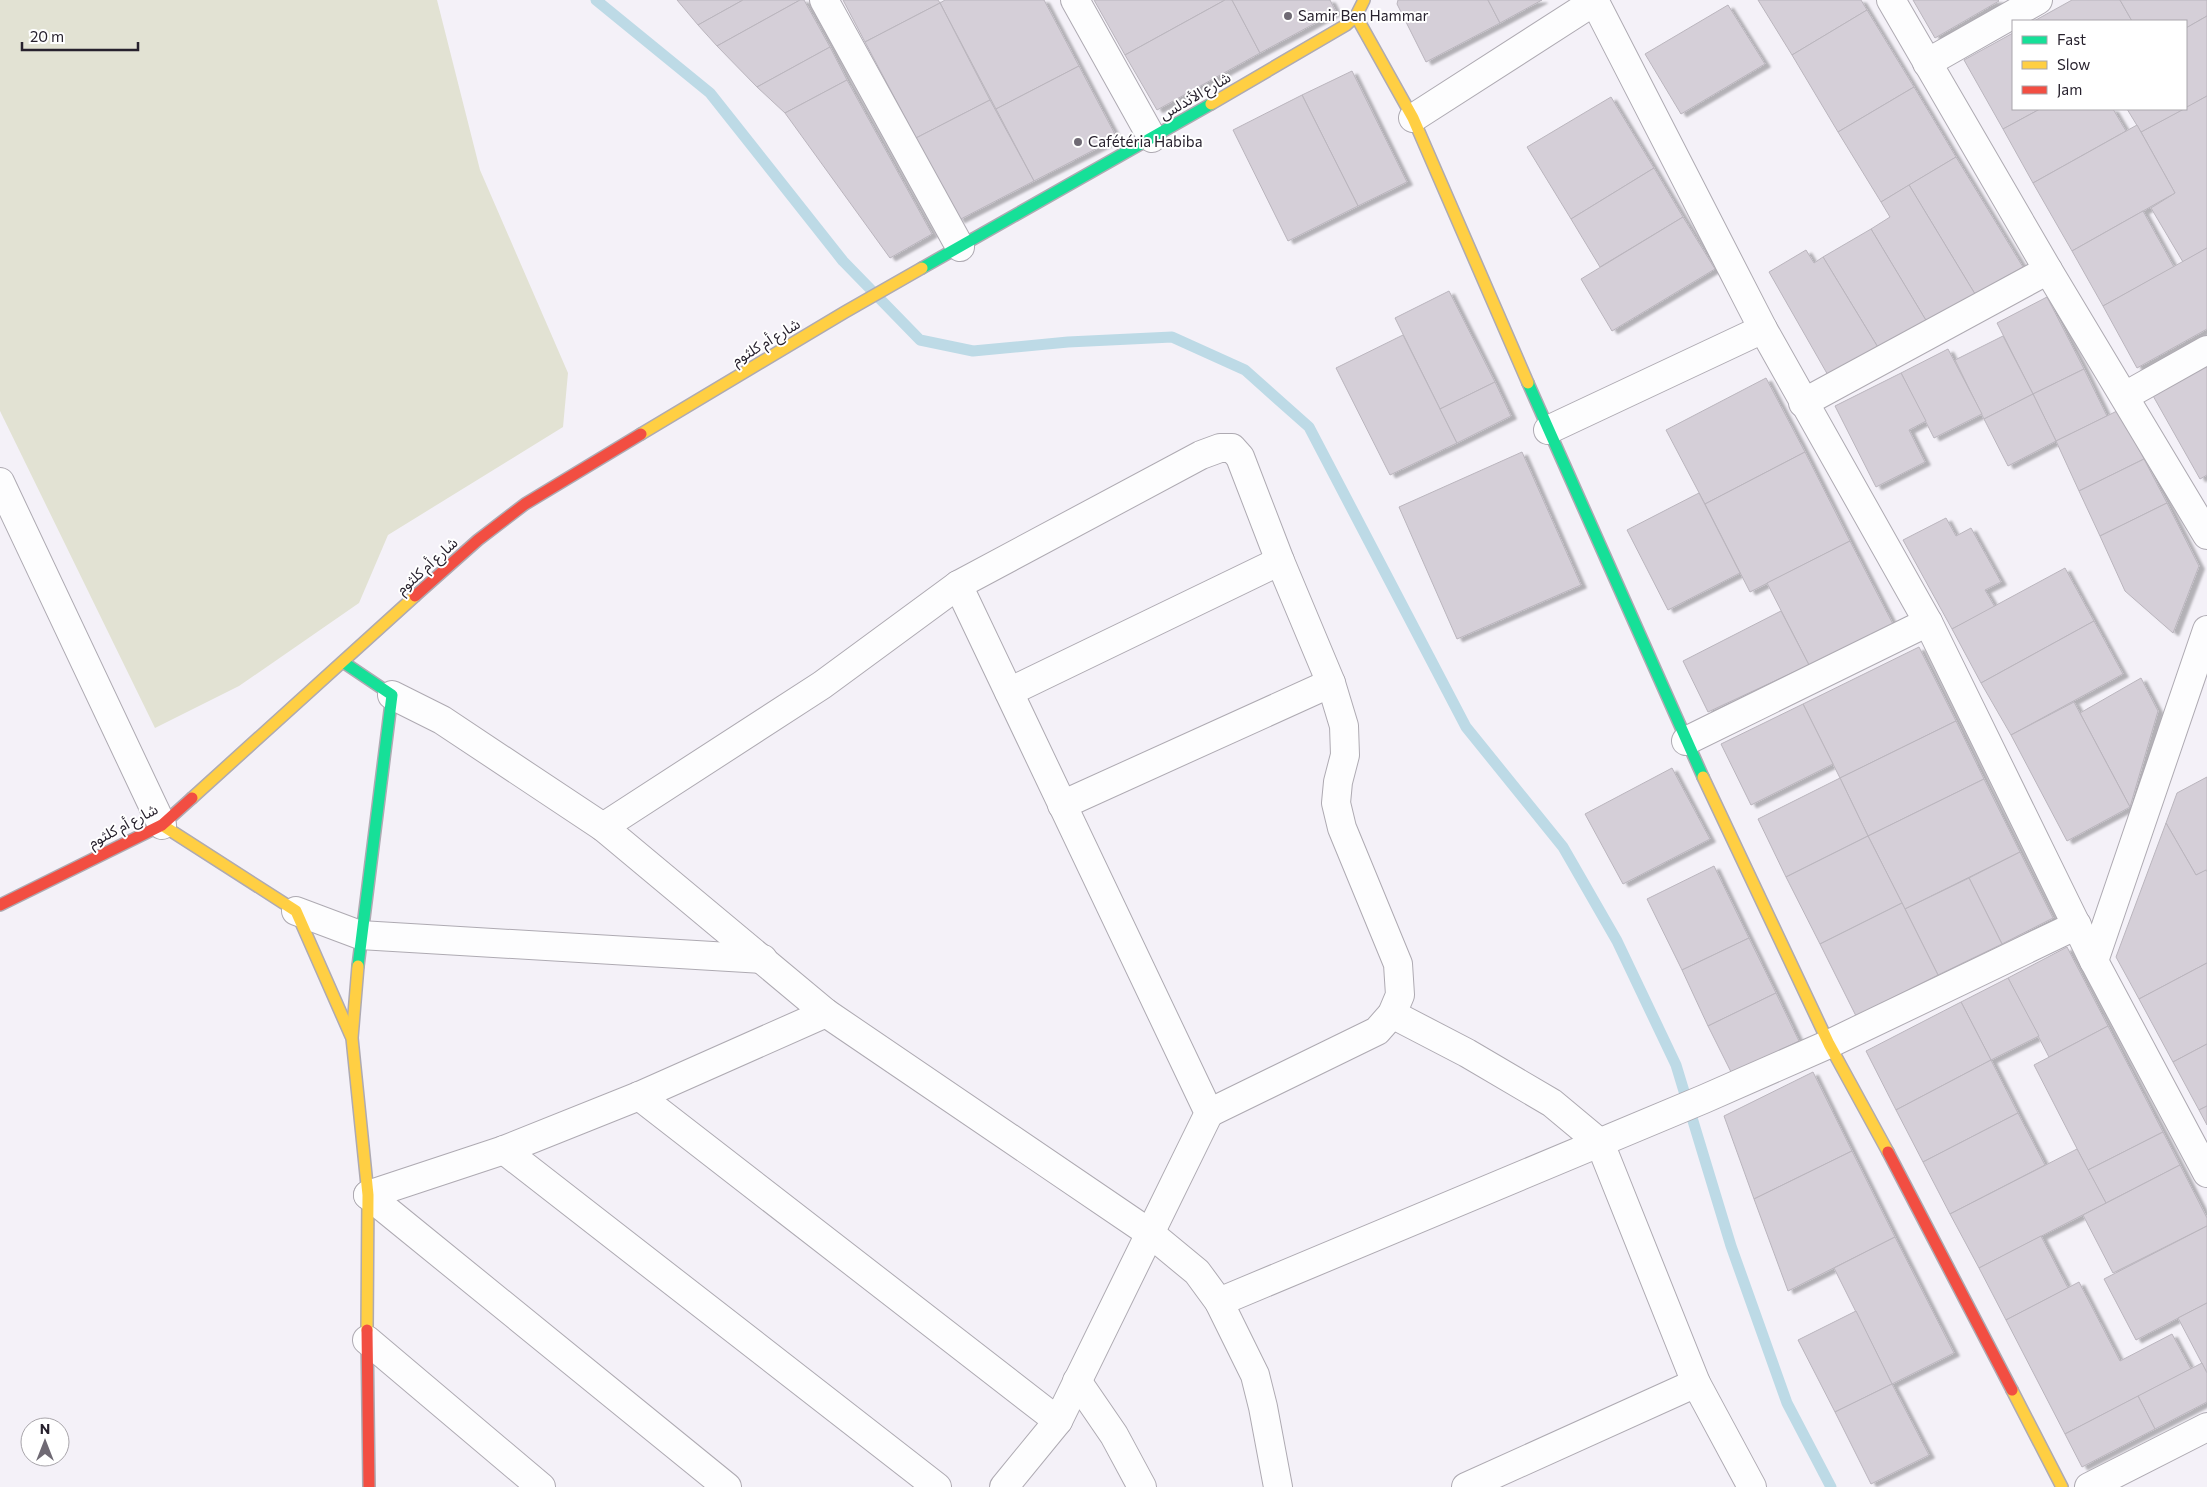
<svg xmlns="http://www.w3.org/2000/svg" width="2207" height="1487" viewBox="0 0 2207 1487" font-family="Commissioner,'Noto Sans Arabic',sans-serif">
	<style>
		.green { fill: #e2e2d3 }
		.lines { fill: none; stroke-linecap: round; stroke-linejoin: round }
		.stream { stroke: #bddae6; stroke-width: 11 }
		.building { fill: #d5cfd8; stroke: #bab5bd; filter: url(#shadow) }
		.street-casing { stroke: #aeaab2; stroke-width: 30 }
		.fast-casing { stroke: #aeaab2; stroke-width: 14 }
		.slow-casing { stroke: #aeaab2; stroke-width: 14 }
		.jam-casing { stroke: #aeaab2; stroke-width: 14 }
		.street { stroke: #fdfdfe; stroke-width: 28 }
		.fast { stroke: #16e098; stroke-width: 11 }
		.slow { stroke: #ffcf43; stroke-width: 11 }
		.jam { stroke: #f24e42; stroke-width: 11 }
		.poi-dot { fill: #6f6a74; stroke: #fff; stroke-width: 2 }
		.labels { text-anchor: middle; stroke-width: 4; stroke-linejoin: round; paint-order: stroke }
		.poi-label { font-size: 15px; fill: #27212d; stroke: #fff; text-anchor: start }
		.street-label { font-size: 15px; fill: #27212d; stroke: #fff }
	</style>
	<defs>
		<filter id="shadow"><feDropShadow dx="5.5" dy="3" stdDeviation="1" flood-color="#0004"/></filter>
	</defs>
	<rect width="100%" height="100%" fill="#f4f1f8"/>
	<path class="green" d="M0 0H437L480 170 568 373 563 427 388 535 359 603 239 686 155 728 0 411Z"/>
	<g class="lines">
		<path class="stream" d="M596 0 710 93 843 261 920 340 973 351 1068 342 1172 337 1245 370 1309 427 1466 727 1563 847 1617 941 1676 1065 1731 1246 1787 1403 1831 1487"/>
	</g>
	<g class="building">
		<path d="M677 0H743L698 25Z"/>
		<path d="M743 0H800L717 46 698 25Z"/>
		<path d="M800 0H804L830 47 757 87 717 46Z"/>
		<path d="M843 0H938L940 3 865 42Z"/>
		<path d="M945 0H1044L1079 66 996 109 940 3Z"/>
		<path d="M1094 0H1225L1125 55Z"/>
		<path d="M1225 0H1232L1260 53 1157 110 1125 55Z"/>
		<path d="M1232 0H1330L1336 12 1260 53Z"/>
		<path d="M1398 0H1488L1500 23 1426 62 1397 4Z"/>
		<path d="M1488 0H1542L1500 23Z"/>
		<path d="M1758 0H1861L1867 10 1792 55Z"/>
		<path d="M1913 0H1998L1999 1 1935 38Z"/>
		<path d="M2072 0H2120L2132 21H2034Z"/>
		<path d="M2120 0H2207V16L2186 28V21H2132Z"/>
		<path d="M940 3 990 100 916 138 865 42Z"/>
		<path d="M1728 5 1765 64 1681 114 1645 54Z"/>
		<path d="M1867 10 1914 87 1838 132 1792 55Z"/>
		<path d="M2207 16V96L2186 108V28Z"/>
		<path d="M2013 33V109H2040L2003 129 1964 60Z"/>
		<path d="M830 47 847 80 785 113 757 87Z"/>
		<path d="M1079 66 1117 138 1034 181 996 109Z"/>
		<path d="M1352 71 1407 182 1358 206 1302 95Z"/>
		<path d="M847 80 932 234 890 258 785 113Z"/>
		<path d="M1914 87 1956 157 1881 202 1838 132Z"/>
		<path d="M1302 95 1358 206 1288 241 1233 130Z"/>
		<path d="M2207 96V248L2183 262 2151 208 2175 193 2141 132Z"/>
		<path d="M1611 97 1654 168 1571 219 1527 147Z"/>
		<path d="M990 100 1034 181 959 220 916 138Z"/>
		<path d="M2040 109H2113L2126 131 2033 183 2003 129Z"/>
		<path d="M2127 109H2184L2141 132Z"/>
		<path d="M2137 125 2175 193 2072 251 2033 183Z"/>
		<path d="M1956 157 2023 267 1975 294 1909 185Z"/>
		<path d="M1654 168 1683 217 1600 267 1571 219Z"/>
		<path d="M1909 185 1975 294 1927 322 1871 229 1890 217 1881 202Z"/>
		<path d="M2143 211 2174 267 2103 306 2072 251Z"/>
		<path d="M1683 217 1715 269 1612 331 1581 279Z"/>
		<path d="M1871 229 1927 322 1879 349 1823 257Z"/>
		<path d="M2207 248V329L2137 368 2103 306Z"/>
		<path d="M1806 250 1814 263 1823 257 1879 349 1829 377 1769 272Z"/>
		<path d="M1449 291 1495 382 1440 409 1395 318Z"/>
		<path d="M2047 297 2084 369 2033 394 1997 323Z"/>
		<path d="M1403 335 1457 443 1390 475 1336 368Z"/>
		<path d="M2003 336 2033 394 1984 419 1955 360Z"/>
		<path d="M1948 349 1982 414 1934 438 1901 373Z"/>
		<path d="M2207 363V475L2200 479 2152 394Z"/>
		<path d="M2084 369 2107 416 2056 441 2033 394Z"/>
		<path d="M1901 373 1926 421 1909 430 1925 462 1876 487 1835 406Z"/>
		<path d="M1766 378 1805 452 1705 504 1666 430Z"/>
		<path d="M1495 382 1511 416 1457 443 1440 409Z"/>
		<path d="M2033 394 2056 441 2008 466 1984 419Z"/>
		<path d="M2119 410 2144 459 2079 491 2056 441Z"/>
		<path d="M1522 452 1581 585 1457 639 1399 507Z"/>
		<path d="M1805 452 1850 541 1750 592 1705 504Z"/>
		<path d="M2144 459 2167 503 2100 536 2079 491Z"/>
		<path d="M1699 493 1740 573 1668 610 1627 530Z"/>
		<path d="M2167 503 2199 566 2173 633 2125 591 2100 536Z"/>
		<path d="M1946 518 1956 536 1971 528 2001 582 1985 590 1995 607 1952 629 1903 540Z"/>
		<path d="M1850 541 1894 626 1809 665 1767 583Z"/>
		<path d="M2065 568 2094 621 1981 683 1952 629Z"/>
		<path d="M1781 611 1809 665 1708 712 1683 661Z"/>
		<path d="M2094 621 2123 674 2011 735 1981 683Z"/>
		<path d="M1919 647 1956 721 1840 778 1803 704Z"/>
		<path d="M2141 678 2158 711 2130 807 2080 713Z"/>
		<path d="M2074 702 2130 807 2067 841 2011 735Z"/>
		<path d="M1803 704 1833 764 1751 805 1721 744Z"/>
		<path d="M1956 721 1984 779 1868 836 1840 778Z"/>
		<path d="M1672 768 1710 839 1623 884 1585 814Z"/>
		<path d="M2207 777V870L2196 875 2166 823 2177 793Z"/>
		<path d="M1840 778 1868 836 1786 877 1758 819Z"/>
		<path d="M1984 779 2020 852 1905 909 1868 836Z"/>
		<path d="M2166 823 2196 875 2206 870 2207 872V963L2139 999 2116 957Z"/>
		<path d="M1868 836 1902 903 1820 944 1786 877Z"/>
		<path d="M2020 852 2053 918 2002 944 1969 878Z"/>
		<path d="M1714 866 1749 938 1682 970 1647 899Z"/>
		<path d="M1969 878 2002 944 1938 975 1905 909Z"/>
		<path d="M1902 903 1938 975 1856 1016 1820 944Z"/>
		<path d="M1749 938 1776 993 1708 1026 1682 970Z"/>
		<path d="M2067 947 2108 1026 2049 1057 2008 978Z"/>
		<path d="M2207 963V1044L2173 1062 2139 999Z"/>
		<path d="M2008 978 2039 1036 1991 1060 1961 1002Z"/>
		<path d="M1776 993 1799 1041 1732 1074 1708 1026Z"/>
		<path d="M1961 1002 1991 1060 1896 1110 1866 1051Z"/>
		<path d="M2108 1026 2163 1132 2088 1170 2034 1065Z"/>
		<path d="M2207 1044V1106L2199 1110 2173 1062Z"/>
		<path d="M1991 1060 2018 1113 1923 1162 1896 1110Z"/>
		<path d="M1813 1072 1852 1151 1754 1199 1724 1116Z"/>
		<path d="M2207 1106V1125L2199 1110Z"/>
		<path d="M2018 1113 2045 1165 1950 1214 1923 1162Z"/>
		<path d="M2163 1132 2180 1165 2106 1203 2088 1170Z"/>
		<path d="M2077 1149 2106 1203 1979 1268 1950 1214Z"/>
		<path d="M1852 1151 1895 1237 1788 1291 1754 1199Z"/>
		<path d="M2180 1165 2207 1218V1226L2113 1273 2083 1215Z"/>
		<path d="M2207 1226V1303L2136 1340 2104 1279Z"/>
		<path d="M2041 1236 2068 1288 2006 1320 1979 1268Z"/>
		<path d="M1895 1237 1954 1353 1892 1384 1834 1268Z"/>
		<path d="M2079 1282 2120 1361 2172 1334 2191 1369 2065 1434 2006 1320Z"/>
		<path d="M2207 1303V1373L2178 1318Z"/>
		<path d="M1856 1311 1892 1384 1835 1412 1798 1340Z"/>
		<path d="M2202 1363 2207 1373V1402L2155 1429 2138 1396Z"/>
		<path d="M1892 1384 1929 1455 1871 1484 1835 1412Z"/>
		<path d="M2138 1396 2155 1429 2082 1467 2065 1434Z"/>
	</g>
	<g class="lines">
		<defs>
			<g id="street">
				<path d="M824 0 960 247"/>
				<path d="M1075 0 1152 138"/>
				<path d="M1594 0 1763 329 1928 622 2094 961 2207 1173"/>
				<path d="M1891 0 2048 270 2207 535"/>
				<path d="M1927 63 2038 0"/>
				<path d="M1413 118 1595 1"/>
				<path d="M2125 396 2207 350"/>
				<path d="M1803 403 2048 270"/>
				<path d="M1548 430 1763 329"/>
				<path d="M0 482 162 825"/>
				<path d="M958 585 1209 1113 1058 1421 1004 1487"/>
				<path d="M1009 692 1280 561"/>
				<path d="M392 695 442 720 603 827 826 1013 1151 1234 1197 1272 1219 1302 1255 1375 1263 1407 1278 1487"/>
				<path d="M1686 741 1928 622"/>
				<path d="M1062 805 1331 683"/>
				<path d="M603 827 822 685 958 585 1201 455 1220 448H1232L1240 457 1280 561 1331 683 1344 726 1345 755 1338 782 1336 803 1342 828 1398 964 1400 995 1392 1014 1377 1031 1209 1113"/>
				<path d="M296 911 360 935 763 959"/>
				<path d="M2094 961 2207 630"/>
				<path d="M1392 1014 1467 1053 1552 1103 1600 1143 1696 1383 1752 1487"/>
				<path d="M639 1096 1058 1421"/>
				<path d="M504 1150 937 1487"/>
				<path d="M368 1195 504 1150 639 1096 826 1013"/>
				<path d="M368 1195 727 1487"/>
				<path d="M1219 1302 1704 1099 1829 1044 2077 925"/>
				<path d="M367 1340 541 1487"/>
				<path d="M1077 1381 1114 1435 1142 1487"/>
				<path d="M1466 1487 1696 1383"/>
				<path d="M2089 1487 2207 1427"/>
			</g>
			<g id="fast">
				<path d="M922 268 1211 104"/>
				<path d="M1528 383 1703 777"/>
				<path d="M343 662 392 695 358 966"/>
			</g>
			<g id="slow">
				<path d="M1356 16 1413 118 1528 383"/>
				<path d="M1211 104 1346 25 1356 16 1364 0"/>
				<path d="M641 434 845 312 922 268"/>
				<path d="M1703 777 1829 1044 1888 1152"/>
				<path d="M192 798 415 596"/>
				<path d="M162 825 296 911 351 1036"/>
				<path d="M358 966 352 1038 368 1195 367 1330"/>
				<path d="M2012 1390 2062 1487"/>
			</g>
			<g id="jam">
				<path d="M415 596 478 540 525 504 641 434"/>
				<path d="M0 905 162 825 192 798"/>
				<path d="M1888 1152 2012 1390"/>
				<path d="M367 1330 369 1487"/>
			</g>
		</defs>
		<use href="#street" class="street-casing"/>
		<use href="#fast" class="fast-casing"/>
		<use href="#slow" class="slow-casing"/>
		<use href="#jam" class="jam-casing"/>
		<use href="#street" class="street"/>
		<use href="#fast" class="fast"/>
		<use href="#slow" class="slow"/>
		<use href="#jam" class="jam"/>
	</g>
	<g class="poi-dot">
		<circle cx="1288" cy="16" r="5"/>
		<circle cx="1078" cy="142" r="5"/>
	</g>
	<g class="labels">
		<g class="poi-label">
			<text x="1298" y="21">Samir Ben Hammar</text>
			<text x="1088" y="147">Cafétéria Habiba</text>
		</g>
		<g class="street-label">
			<text transform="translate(1195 96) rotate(-30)" y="5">شارع الأندلس</text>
			<text transform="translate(766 342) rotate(-31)" y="5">شارع أم كلثوم</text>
			<text transform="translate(427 566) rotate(-42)" y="5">شارع أم كلثوم</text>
			<text transform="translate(123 826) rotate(-28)" y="5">شارع أم كلثوم</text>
		</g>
	</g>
	<rect x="2012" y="20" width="175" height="90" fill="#ffffff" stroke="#a9a6ab"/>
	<rect x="2022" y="36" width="25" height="8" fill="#16e098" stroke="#a9a6ab"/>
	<text x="2057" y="45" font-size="15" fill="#27212d">Fast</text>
	<rect x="2022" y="61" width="25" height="8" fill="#ffcf43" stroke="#a9a6ab"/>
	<text x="2057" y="70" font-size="15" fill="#27212d">Slow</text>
	<rect x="2022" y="86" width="25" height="8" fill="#f24e42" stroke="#a9a6ab"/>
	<text x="2057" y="95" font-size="15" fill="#27212d">Jam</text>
	<g transform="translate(45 1442)"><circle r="24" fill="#ffffff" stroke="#a9a6ab"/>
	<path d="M0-4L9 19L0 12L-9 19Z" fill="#6f6a74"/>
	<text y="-8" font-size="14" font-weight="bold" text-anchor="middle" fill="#27212d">N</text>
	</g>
	<path d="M22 42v8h116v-8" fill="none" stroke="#27212d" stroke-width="2.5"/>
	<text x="30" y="42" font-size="15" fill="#27212d" stroke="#ffffff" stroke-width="4" paint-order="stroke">20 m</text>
</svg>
